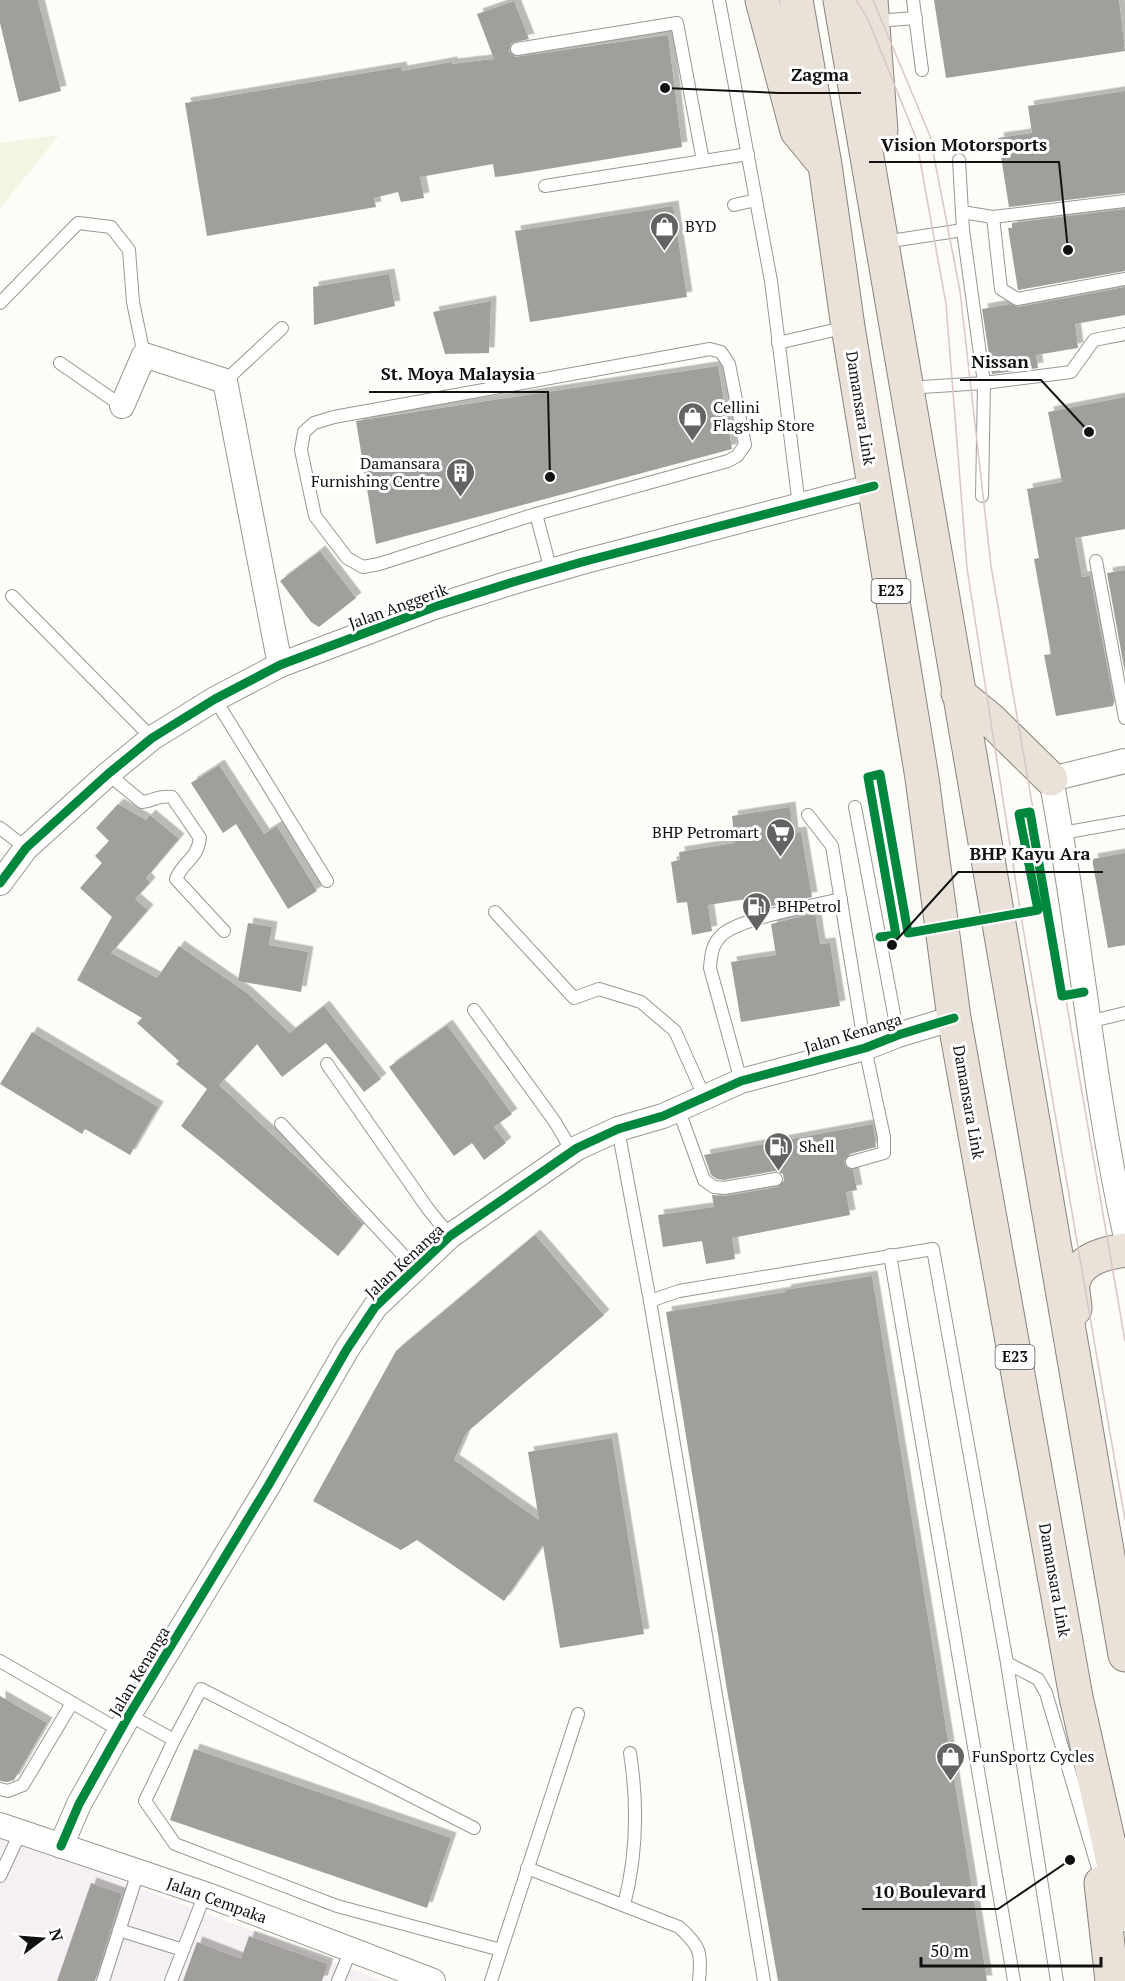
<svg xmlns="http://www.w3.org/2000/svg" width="1125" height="1981" viewBox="0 0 1125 1981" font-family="'PT Serif',serif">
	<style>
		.industrial { fill: #f5f0f3 }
		.pitch { fill: #f0f6e1 }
		.building { fill: #a19f9c; filter: url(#shadow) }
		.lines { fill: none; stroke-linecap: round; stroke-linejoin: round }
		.lane-casing { stroke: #979795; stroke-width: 14 }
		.street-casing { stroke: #979795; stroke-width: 26 }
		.highway-casing { stroke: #858482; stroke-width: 35 }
		.lane { stroke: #fffffe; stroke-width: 12 }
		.street { stroke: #fffffe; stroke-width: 24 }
		.highway { stroke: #eae1d8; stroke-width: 33 }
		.tram { stroke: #d9c6c7; stroke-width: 1.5 }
		.cycleway-casing { stroke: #fff; stroke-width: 13 }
		.cycleway { stroke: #00873e; stroke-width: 9 }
		.labels { text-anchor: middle; stroke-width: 6; stroke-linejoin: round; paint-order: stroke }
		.shield { fill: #fff; stroke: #585858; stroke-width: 1.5 }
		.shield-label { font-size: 15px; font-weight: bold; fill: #111 }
		.poi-label { font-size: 16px; fill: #111; stroke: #fff; text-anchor: start }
		.street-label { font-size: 16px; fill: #111; stroke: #fff }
		.leader { fill: none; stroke: #111; stroke-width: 2 }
		.callout-dot { fill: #111; stroke: #fff; stroke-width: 2 }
		.callout-label { font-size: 18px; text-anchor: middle; font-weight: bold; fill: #111; stroke: #fff; stroke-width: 6; stroke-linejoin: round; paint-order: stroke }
	</style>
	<defs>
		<filter id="shadow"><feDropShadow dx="5.5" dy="-5.5" stdDeviation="0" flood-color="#0004"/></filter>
	</defs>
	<rect width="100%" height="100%" fill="#fdfcf7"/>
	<path class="industrial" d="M0 1835 383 1981H0Z"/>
	<path class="pitch" d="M59 135 0 208V143Z"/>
	<g class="building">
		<path d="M0 0H38L61 91 19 102 0 23Z"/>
		<path d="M934 0H1119L1125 51 946 78Z"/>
		<path d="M514 1 529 39 511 43 509 51 515 57 668 35 682 147 504 176 495 177 493 164 420 177 424 198 401 202 398 192 374 198 376 207 207 236 185 103 401 67 402 71 452 62V64L494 59 477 14Z"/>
		<path d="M1125 91V193L1009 207 998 138 1032 133 1028 106Z"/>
		<path d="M673 206 687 297 530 322 515 231Z"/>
		<path d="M1125 209V271L1018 290 1008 228H1012V223Z"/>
		<path d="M389 274 395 306 314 325 313 287Z"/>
		<path d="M1125 287V315L1075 324 1078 348 1036 355 1038 368 992 374 982 309 1010 304 1018 307Z"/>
		<path d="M491 301 489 353 445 354 433 312Z"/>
		<path d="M718 366 732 449 376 544 356 421Z"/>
		<path d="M1125 397V529L1075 538 1082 577 1090 576 1114 702 1113 706 1056 716 1044 655 1051 654 1034 559 1039 558 1027 489 1062 482 1048 412Z"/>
		<path d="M320 551 356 598 319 627 311 622 280 581Z"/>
		<path d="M1125 570V673L1107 573Z"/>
		<path d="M219 765 264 834 277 826 317 891 288 909 236 824 223 833 191 783Z"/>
		<path d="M118 804 146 820 150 815 179 839 146 878 150 883 135 899 148 910 111 953 157 978 179 946 247 993 290 1033 324 1006 381 1079 364 1092 326 1043 282 1077 257 1044 219 1085 325 1184 363 1224 338 1256 220 1157 181 1126 207 1089 176 1064 179 1061 137 1023 142 1018 77 980 112 917 80 888 102 863 95 856 109 841 96 828Z"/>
		<path d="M790 807 793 833 801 832 812 897 768 907 766 896 708 905 712 931 692 935 687 902 677 903 671 862 680 860 679 852 735 843 732 816Z"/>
		<path d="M1125 853V945L1108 948 1092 859Z"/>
		<path d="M815 913 820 944 830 943 840 1006 741 1022 731 962 776 955 771 924Z"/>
		<path d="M248 923 272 927 269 945 308 952 301 992 238 981Z"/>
		<path d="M447 1025 512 1114 494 1127 506 1143 484 1160 472 1143 454 1156 389 1067Z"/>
		<path d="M32 1032 158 1107 130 1155 85 1129 82 1134 0 1084Z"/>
		<path d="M873 1124 876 1147 850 1154 844 1161 846 1167 853 1170 857 1190 846 1192 850 1215 732 1238 735 1259 706 1264 702 1241 663 1247 658 1215 714 1207 712 1195 725 1196 777 1187 784 1181 783 1174 775 1171 724 1180 717 1179 711 1175 704 1155Z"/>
		<path d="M535 1235 604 1315 466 1433 454 1460 539 1520 528 1452 612 1438 644 1634 560 1648 543 1545 504 1601 417 1540 401 1550 313 1501 396 1351Z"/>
		<path d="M872 1276 934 1654 987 1981H778L727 1690 666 1312 786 1292 785 1290Z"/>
		<path d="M0 1696 47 1723 14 1780 7 1782 0 1781Z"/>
		<path d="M194 1749 451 1838 427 1908 170 1820Z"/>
		<path d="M91 1883 122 1894 95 1981H57Z"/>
		<path d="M249 1936 328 1964 322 1981H183L197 1942 241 1959Z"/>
	</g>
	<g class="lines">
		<defs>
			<g id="lane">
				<path d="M719 0 771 281 799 506"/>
				<path d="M913 0 922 70"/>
				<path d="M875 21 916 18"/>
				<path d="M517 49 677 23 703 161"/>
				<path d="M959 160 963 230 984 383 982 496"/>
				<path d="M545 186 748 154"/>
				<path d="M734 205 756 200"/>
				<path d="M962 212 993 217 1125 201"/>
				<path d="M993 217 1001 289 1017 299 1125 279"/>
				<path d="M884 242 963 230"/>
				<path d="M0 303 78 223 111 227 129 250 133 302 144 355"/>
				<path d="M778 343 847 327"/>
				<path d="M710 349 721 352 729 364 745 445 737 456 728 461 536 514 379 564 363 567 347 558 315 516 301 450 304 432 314 423 334 417Z"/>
				<path d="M60 363 122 406"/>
				<path d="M225 381 282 328"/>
				<path d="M907 388 984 383 1071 372 1094 340 1125 334"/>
				<path d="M536 514 551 571"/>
				<path d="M1096 561 1125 718"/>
				<path d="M12 596 152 738"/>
				<path d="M215 699 327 881"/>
				<path d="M108 774 142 802C155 801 155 795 172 797L200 838C197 860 184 860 176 879L224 931"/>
				<path d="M855 807 898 1035"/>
				<path d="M808 815 832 846 865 1048 884 1137V1153L852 1162"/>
				<path d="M0 828 26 848"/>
				<path d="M1062 833 1125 822"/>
				<path d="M495 912 574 998 599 989 641 1002 675 1031 704 1096"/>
				<path d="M474 1010 555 1122 572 1151"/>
				<path d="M1088 1022 1125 1013"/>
				<path d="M327 1064 428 1209 450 1236"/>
				<path d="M741 1081 710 968C711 955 712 943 723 934 744 917 813 906 841 899"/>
				<path d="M678 1108 704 1180 714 1187 724 1188 776 1179"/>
				<path d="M281 1124 417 1270"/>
				<path d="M618 1129 650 1301 764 1981"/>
				<path d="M890 1255 1014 1981"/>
				<path d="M650 1301 679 1291 933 1249 1007 1663 1057 1981"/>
				<path d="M0 1661 121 1731"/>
				<path d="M1007 1663 1038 1679 1046 1693 1100 1875"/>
				<path d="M129 1715 174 1740"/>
				<path d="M0 1789 8 1791 23 1785 72 1703"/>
				<path d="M474 1828 201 1689 174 1740 145 1801 175 1844 337 1906 501 1950"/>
				<path d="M527 1868 679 1927C700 1946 702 1952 699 1981"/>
				<path d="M0 1876 20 1833"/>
				<path d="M624 1905C637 1855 638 1804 630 1753"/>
				<path d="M119 1930 183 1950"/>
				<path d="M103 1981 138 1872"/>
				<path d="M171 1981 205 1894"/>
				<path d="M338 1981 351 1950"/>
				<path d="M491 1981 578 1714"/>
			</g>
			<g id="street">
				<path d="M122 406 144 355 225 381 280 665"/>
				<path d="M1125 761 1051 779C1080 929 1092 1083 1125 1233"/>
				<path d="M0 883 26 848 108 774 152 738 215 699 280 665 434 607 513 582 582 562 874 486"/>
				<path d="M0 1825 205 1894 433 1981"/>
				<path d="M61 1846 79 1804 129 1715 268 1486 347 1349 375 1307 450 1236 577 1148 618 1129 663 1116 741 1081 865 1048 898 1035 954 1018"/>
			</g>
			<g id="highway">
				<path d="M762 0 797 131 820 159"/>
				<path d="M796 0 825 165 848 327 922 778 954 1018 1076 1697 1125 1915"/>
				<path d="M840 0 1125 1655"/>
				<path d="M871 0 881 130"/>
				<path d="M958 693 990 719 1051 779"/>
				<path d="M1075 1309C1075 1301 1071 1287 1074 1280 1081 1258 1106 1253 1125 1250"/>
				<path d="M1101 1883 1112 1981"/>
			</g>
		</defs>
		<use href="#lane" class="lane-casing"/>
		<use href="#street" class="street-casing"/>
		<use href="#highway" class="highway-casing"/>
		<use href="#lane" class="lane"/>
		<use href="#street" class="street"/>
		<use href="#highway" class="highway"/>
		<g class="tram">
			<path d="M856 0 867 17 916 138 946 304 967 568 1022 922 1125 1520"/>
			<path d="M873 0 930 136 960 291 991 566 1125 1341"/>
		</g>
		<defs>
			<g id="cycleway">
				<path d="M0 883 26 848 108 774 152 738 215 699 280 665 434 607 513 582 582 562 874 486"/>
				<path d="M880 937 896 935 868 777 880 774 908 933 1038 910 1019 814 1030 812 1062 996 1084 992"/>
				<path d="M61 1846 79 1804 129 1715 268 1486 347 1349 375 1307 450 1236 577 1148 618 1129 663 1116 741 1081 865 1048 898 1035 954 1018"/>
			</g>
		</defs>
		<use href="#cycleway" class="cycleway-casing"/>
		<use href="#cycleway" class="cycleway"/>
	</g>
	<defs>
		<symbol id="shop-pin" viewBox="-11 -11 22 30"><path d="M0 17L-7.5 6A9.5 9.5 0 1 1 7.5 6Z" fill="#646362" stroke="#fff"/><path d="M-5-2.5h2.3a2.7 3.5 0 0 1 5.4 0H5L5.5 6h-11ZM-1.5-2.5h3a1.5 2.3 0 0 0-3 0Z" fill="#fff"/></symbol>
		<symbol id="building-pin" viewBox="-11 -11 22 30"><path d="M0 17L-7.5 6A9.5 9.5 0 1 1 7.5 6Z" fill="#646362" stroke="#fff"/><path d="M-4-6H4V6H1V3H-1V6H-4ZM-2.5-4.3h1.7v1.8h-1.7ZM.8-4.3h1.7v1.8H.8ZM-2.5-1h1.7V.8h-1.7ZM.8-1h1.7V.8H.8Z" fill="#fff"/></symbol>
		<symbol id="supermarket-pin" viewBox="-11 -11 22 30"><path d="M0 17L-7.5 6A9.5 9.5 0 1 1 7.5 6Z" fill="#646362" stroke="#fff"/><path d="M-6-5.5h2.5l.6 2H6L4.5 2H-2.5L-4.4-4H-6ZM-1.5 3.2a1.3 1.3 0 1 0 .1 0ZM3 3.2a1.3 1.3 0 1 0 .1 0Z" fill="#fff"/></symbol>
		<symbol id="fuel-pin" viewBox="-11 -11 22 30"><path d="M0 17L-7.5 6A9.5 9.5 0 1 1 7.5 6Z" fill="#646362" stroke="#fff"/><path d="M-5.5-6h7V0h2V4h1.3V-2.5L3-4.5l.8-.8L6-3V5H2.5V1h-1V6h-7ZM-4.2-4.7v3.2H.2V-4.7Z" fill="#fff"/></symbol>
	</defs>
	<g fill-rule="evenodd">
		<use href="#shop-pin" x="648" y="210" width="33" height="45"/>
		<use href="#shop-pin" x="676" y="400" width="33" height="45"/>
		<use href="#building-pin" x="444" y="456" width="33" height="45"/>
		<use href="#supermarket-pin" x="764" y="816" width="33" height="45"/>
		<use href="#fuel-pin" x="740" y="890" width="33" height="45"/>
		<use href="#fuel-pin" x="762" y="1130" width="33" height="45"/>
		<use href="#shop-pin" x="934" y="1740" width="33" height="45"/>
	</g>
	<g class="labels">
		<g class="shield">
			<rect x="871.5" y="579" width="39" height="24" rx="4.5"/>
			<rect x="995.5" y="1345" width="39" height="24" rx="4.5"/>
		</g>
		<g class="shield-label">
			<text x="891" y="596">E23</text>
			<text x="1015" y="1362">E23</text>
		</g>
		<g class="poi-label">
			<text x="685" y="232">BYD</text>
			<text x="713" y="413">Cellini<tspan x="713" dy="18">Flagship Store</tspan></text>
			<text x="440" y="469" text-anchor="end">Damansara<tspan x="440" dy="18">Furnishing Centre</tspan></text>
			<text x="759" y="838" text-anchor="end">BHP Petromart</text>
			<text x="777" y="912">BHPetrol</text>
			<text x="799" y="1152">Shell</text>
			<text x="972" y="1762">FunSportz Cycles</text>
		</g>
		<g class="street-label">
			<text transform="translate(861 408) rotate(81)" y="6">Damansara Link</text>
			<text transform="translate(398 606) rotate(-20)" y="6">Jalan Anggerik</text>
			<text transform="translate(853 1033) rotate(-17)" y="6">Jalan Kenanga</text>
			<text transform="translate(969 1102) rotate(80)" y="6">Damansara Link</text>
			<text transform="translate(404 1261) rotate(-43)" y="6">Jalan Kenanga</text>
			<text transform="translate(1055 1580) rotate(80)" y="6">Damansara Link</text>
			<text transform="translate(139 1671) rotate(-59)" y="6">Jalan Kenanga</text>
			<text transform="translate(217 1900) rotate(20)" y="6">Jalan Cempaka</text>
		</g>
	</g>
	<path class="leader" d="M665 88L779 93H861M1068 250L1059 162H869M1089 432L1041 380H960M550 477L548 392H369M892 945L958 872H1103M1070 1860L998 1909H862"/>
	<g class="callout-dot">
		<circle cx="665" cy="88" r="6"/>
		<circle cx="1068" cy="250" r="6"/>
		<circle cx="1089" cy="432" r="6"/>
		<circle cx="550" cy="477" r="6"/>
		<circle cx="892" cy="945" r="6"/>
		<circle cx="1070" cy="1860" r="6"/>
	</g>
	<g class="callout-label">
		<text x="820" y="81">Zagma</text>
		<text x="964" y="151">Vision Motorsports</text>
		<text x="1000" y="368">Nissan</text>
		<text x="458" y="380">St. Moya Malaysia</text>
		<text x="1030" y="860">BHP Kayu Ara</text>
		<text x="930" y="1898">10 Boulevard</text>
	</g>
	<g transform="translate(42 1939) rotate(74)" stroke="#ffffff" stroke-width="4.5" paint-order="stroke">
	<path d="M0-4.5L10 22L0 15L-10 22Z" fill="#111111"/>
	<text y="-9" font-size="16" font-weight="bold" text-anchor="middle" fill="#111111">N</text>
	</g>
	<path d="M921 1957v9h180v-9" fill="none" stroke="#111111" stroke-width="3"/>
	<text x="930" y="1957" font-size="18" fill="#111111" stroke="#ffffff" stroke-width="4.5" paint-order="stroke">50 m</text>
</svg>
